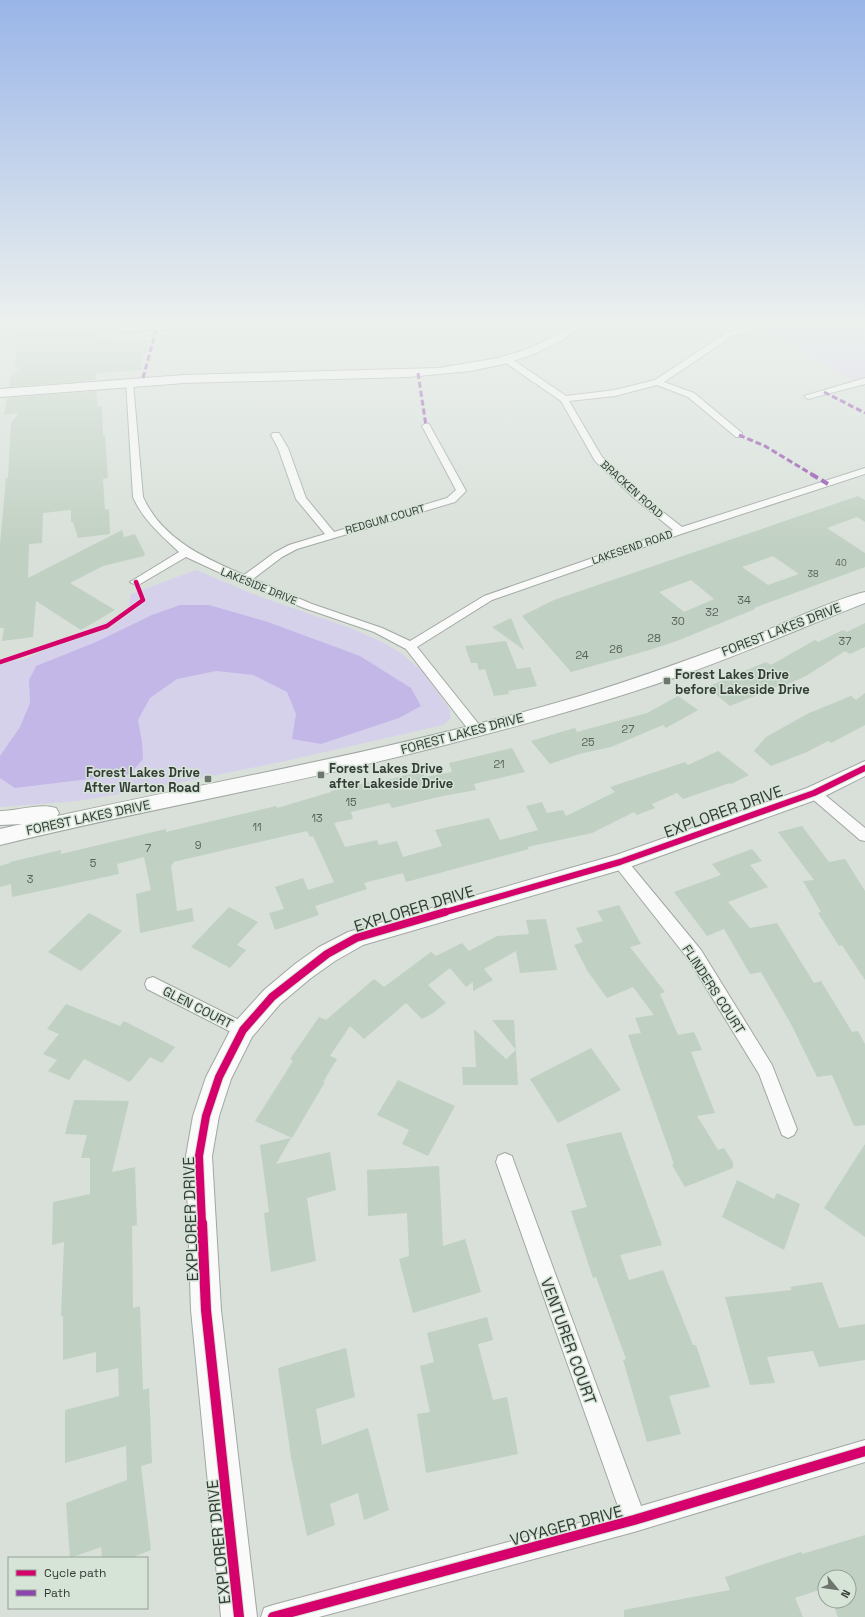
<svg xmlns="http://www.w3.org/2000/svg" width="865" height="1617" viewBox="0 0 865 1617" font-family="'Space Grotesk',sans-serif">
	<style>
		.green { fill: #d6d1eb }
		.water { fill: #c3b7e8 }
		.building { fill: #c0d0c2; fill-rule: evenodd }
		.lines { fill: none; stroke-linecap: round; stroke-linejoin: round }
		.street-casing { stroke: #a1a7a2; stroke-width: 2 }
		.secondary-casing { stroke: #a1a7a2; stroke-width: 2 }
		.street { fill: #f9faf9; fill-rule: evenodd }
		.secondary { fill: #f9faf9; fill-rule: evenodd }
		.quiet-far1 { stroke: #8e44ad; stroke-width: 3; stroke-dasharray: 6 3; stroke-linecap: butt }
		.quiet { stroke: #8e44ad; stroke-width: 4; stroke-dasharray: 8 4; stroke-linecap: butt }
		.cycleway-far3-casing { stroke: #d5e4d6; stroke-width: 6 }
		.cycleway-far2-casing { stroke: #d5e4d6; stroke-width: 8 }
		.cycleway-far1-casing { stroke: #d5e4d6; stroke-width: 10 }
		.cycleway-casing { stroke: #d5e4d6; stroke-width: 12 }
		.cycleway-far3 { stroke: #d6006c; stroke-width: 4.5 }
		.cycleway-far2 { stroke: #d6006c; stroke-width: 6 }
		.cycleway-far1 { stroke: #d6006c; stroke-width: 8 }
		.cycleway { stroke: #d6006c; stroke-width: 10 }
		.poi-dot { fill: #6e756f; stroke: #d5e4d6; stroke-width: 1.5 }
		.labels { text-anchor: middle; stroke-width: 3; stroke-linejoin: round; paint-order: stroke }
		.far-number-label { font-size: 9px; fill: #58615a }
		.far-street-label { font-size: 11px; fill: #353b36; stroke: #d5e4d6 }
		.number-label { font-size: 11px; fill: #58615a }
		.street-label { font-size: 13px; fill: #353b36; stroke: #d5e4d6 }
		.poi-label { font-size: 13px; font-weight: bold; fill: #353b36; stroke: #d5e4d6; text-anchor: start }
		.near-street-label { font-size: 16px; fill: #353b36; stroke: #d5e4d6 }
	</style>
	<rect width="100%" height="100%" fill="#d8e0d9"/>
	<g class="green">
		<path d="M130 322H230V323L148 326Z"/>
		<path d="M830 325 865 326V379L856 382 767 330Z"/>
		<path d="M196 570 258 596 353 629 386 644 402 654 424 673 450 710V719L443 725 281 762 133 792 78 801 0 807V663L25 659 127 612 131 594Z"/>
	</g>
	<path class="water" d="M180 605H209L268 622 360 656 411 688 421 706 399 718 321 744 292 739 296 714 287 692 253 675 216 671 177 679 150 698 138 720 142 742 143 759 130 774 15 788 0 778V756L20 727 30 703 29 680 36 666 96 642 152 615Z"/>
	<g class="building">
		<path d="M20 322H41V324L97 322V324H99V337L115 340V341L150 340 146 354H143L142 370 100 373 96 374V380L9 387 10 378 21 367H14L18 338H15L17 324Z"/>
		<path d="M96 391 98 407 102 406 103 435H105L108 478 103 479 105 510 109 509 110 534 78 538 73 522H71V510L43 513 42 543 29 544 28 578 122 530 124 537 135 534 145 554 144 556 103 566 70 583 115 610 81 630 36 601 33 637 2 641 4 628H0V545L6 478H8L11 423 19 413 4 415 7 398Z"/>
		<path d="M858 496 865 500V522L857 517 827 528 865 553V567L754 608 755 609 677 641 646 651 571 672 522 616 554 600ZM773 556 799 574 768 585 742 567ZM691 580 714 599 684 612 659 592Z"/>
		<path d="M511 618 524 650 492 627Z"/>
		<path d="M865 623V647L850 654 845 651 806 676 784 686 782 685 730 706 707 687 766 662 771 665 815 640 818 642 843 630 847 632Z"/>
		<path d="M506 641 517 669 530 667 537 686 508 691 509 694 494 696 485 669 479 670 477 663H471L465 646Z"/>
		<path d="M865 693V725L831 743 828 741 807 752 771 766 754 751 766 737 809 713 851 696 856 700Z"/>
		<path d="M678 696 698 710 666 728 663 725 611 747 579 754 550 764 531 741 554 734 575 728 577 732 647 713Z"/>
		<path d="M512 748 525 772 474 784 476 790 443 796 392 808 389 803 351 812 353 819 334 823 345 847 377 840 379 845 397 841 403 857 442 846 435 830 489 818 500 840 538 830 526 806 542 802 547 813 563 810 566 816 615 792 610 787 685 762 688 765 718 751 749 775 731 784 730 783 683 799 677 793 652 804 655 808 637 815 634 812 592 833 532 846 531 844 532 846 527 847 529 849 406 882 403 873 364 883 367 889 315 906 319 915 275 930 269 913 284 909 275 887 303 878 308 890 334 882 313 836 310 837 307 831 173 862V864L171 865 177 911 192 908 194 921 140 933 136 894 151 890 144 857 117 864 119 874 12 897 11 884 0 887V866L10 863V862L61 850V854L166 829V832L276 806 277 808 331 792V791L371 782V784L422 771 425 777 452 772 449 763Z"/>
		<path d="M802 826 829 862 845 859 865 891V980L842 945 839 946 818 913 821 912 803 881 814 880 778 832Z"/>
		<path d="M752 849 762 861 750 865 768 887 728 902 750 928 777 923 814 983 821 981 852 1032 858 1031 865 1044V1125L854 1126 832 1075 817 1077 791 1024 761 972 750 974 724 929 707 936 674 892 721 875 712 864Z"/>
		<path d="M619 905 641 944 630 947 665 992 660 994 678 1035 694 1032 702 1050 691 1052 715 1113 697 1116 718 1150 724 1148 733 1162V1168L685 1187 672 1165 674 1164 628 1035 641 1033 635 1018 654 1015 633 987 607 998 588 972 574 945 583 942 576 928 603 921 597 911Z"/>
		<path d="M229 907 258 922 237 945 246 950 230 968 191 947Z"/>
		<path d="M89 913 122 931 81 971 48 952Z"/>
		<path d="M546 919 557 970 520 973 516 951 484 969 493 980 473 991V982L466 987 450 968 428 985 446 1003 433 1013 422 1019 406 1003 364 1039 350 1026 330 1056 337 1059 323 1082H325L292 1138 255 1121 293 1061 290 1059 319 1017 326 1020 374 979 384 987 431 952 436 956 462 943 469 951 497 936 529 934 526 920Z"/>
		<path d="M66 1004 120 1026 124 1021 175 1047 162 1063 150 1057 130 1082 84 1059 69 1080 48 1071 57 1060 43 1054 59 1034 47 1029Z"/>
		<path d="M492 1020H514L518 1085H463L462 1067H476L474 1029 506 1059 516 1050Z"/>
		<path d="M591 1048 621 1090 558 1123 530 1079Z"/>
		<path d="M398 1080 455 1106 428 1156 402 1144 409 1130 377 1115Z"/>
		<path d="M74 1100 129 1101 112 1172 135 1167 137 1225 132 1226 133 1308 140 1306 143 1390 149 1388 152 1463 141 1466 151 1550 131 1558H102L101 1547 70 1558 66 1503 127 1480 126 1446 65 1463V1410L119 1396 118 1368 96 1373V1352L63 1360V1316H61L64 1242 52 1245 53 1202 90 1194V1158H81L87 1135 65 1134Z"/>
		<path d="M621 1132 662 1245 620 1255 629 1280 663 1270 693 1345H696L710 1387 669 1396 681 1434 647 1442 623 1360 626 1359 596 1277 593 1278 571 1211 587 1207 566 1144Z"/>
		<path d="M291 1138 276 1164 330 1152 336 1190 307 1198 316 1261 271 1272 264 1213 269 1212 260 1145Z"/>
		<path d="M865 1144V1237L824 1208Z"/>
		<path d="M439 1166 443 1246 465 1239 481 1292 413 1313 399 1259 409 1256 407 1213 368 1216 367 1170Z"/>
		<path d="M737 1180 774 1199 777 1193 800 1204 784 1250 722 1217Z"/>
		<path d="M822 1282 839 1328 865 1324V1360L819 1367 813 1351 767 1357 775 1383 750 1385 725 1297 792 1290 790 1287Z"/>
		<path d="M487 1317 493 1340 478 1344 493 1400 507 1397 518 1454 426 1473 417 1414 430 1412 420 1366 434 1362 427 1333Z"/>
		<path d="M346 1348 355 1397 316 1409 322 1445 368 1428 389 1510 364 1520 358 1493 330 1504 335 1525 307 1536 291 1457 278 1368Z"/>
		<path d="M865 1535V1617H838L832 1601H849V1577H825V1588L795 1598 803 1617H624V1610L730 1590 725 1577 801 1552 802 1554Z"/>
	</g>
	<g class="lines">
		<defs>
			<g id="street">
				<path d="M118 322H126V327L283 322H354L350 324 122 331 118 329Z"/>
				<path d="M865 322V326L828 325 773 327 734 335 664 382 694 393 742 433V437H736L688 397 657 385 615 396 569 401 602 457 640 494 682 527 865 468V474L684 533 492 600 417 647 481 727 482 730 481 733H471L406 649 374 632 304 608 240 582 186 557 140 584 136 585 130 582 179 552C161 535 143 520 133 497L126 381H132L133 383 143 497C162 539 204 558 244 575L274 553 289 545 325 534 296 499 278 448 271 435 273 433H279L288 448 306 498 334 532 447 498 456 490 422 426 426 423 429 424 466 491 455 502 297 549 282 557 253 579 312 604 382 628 410 641 484 596 673 530 634 498 595 461 561 401 503 361V357H509L566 396 615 390 655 380 729 331 773 323Z"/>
				<path d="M865 378V384L808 399 804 396Z"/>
				<path d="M814 788 819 790 865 828V841L860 840 809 796 807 793 809 790Z"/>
				<path d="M620 856 625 858 701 950 772 1065 797 1129 794 1135 788 1138 782 1135 759 1074 689 960 615 866 613 862 615 858Z"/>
				<path d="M153 977 249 1025 251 1030 249 1035 243 1037 237 1035 147 989 145 984 147 979Z"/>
				<path d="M505 1153 512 1156 514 1162 641 1506 865 1440V1462L634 1532 319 1617H261L264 1608 273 1605 620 1512 496 1162 498 1156Z"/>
			</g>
			<g id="secondary">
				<path d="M576 322H588L561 341 534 354 504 364 470 371 408 377 184 383 0 397V389L184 375 439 368 498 358 525 350 553 337Z"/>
				<path d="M865 592V603C801 628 737 656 671 679 596 705 519 726 441 746 295 784 146 809 0 845V829L22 824 0 825V811C18 811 39 803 56 808L59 813 57 816C232 778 408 747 580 696 642 677 702 655 763 632 794 619 833 600 865 592Z"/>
				<path d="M865 761V776L821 798 627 868 363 945 335 961 311 978 280 1004 252 1037 231 1079 219 1116 212 1156 221 1310 257 1617H221L191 1310 186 1156 193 1116 206 1077 234 1023 264 990 295 964 319 947 348 932 616 855 807 788Z"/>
			</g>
		</defs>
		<use href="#street" class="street-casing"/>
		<use href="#secondary" class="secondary-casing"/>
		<use href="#street" class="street"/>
		<use href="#secondary" class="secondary"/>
		<g class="quiet-far1">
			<path d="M418 373 426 426"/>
			<path d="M143 378 156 330"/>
			<path d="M824 392 865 413"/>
			<path d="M739 435 765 446 813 475"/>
		</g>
		<path class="quiet" d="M811 474 828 484"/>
		<defs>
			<path id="cycleway-far3" d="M0 662 107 626 143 600 136 582"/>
			<path id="cycleway-far2" d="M442 913 620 862 814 793 865 768"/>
			<path id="cycleway-far1" d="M202 1224 199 1156 206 1116 219 1077 243 1030 272 997 327 954 356 938 445 912"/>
			<g id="cycleway">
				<path d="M202 1223 206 1310 239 1617"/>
				<path d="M273 1617 634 1520 865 1451"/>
			</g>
		</defs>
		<use href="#cycleway-far3" class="cycleway-far3-casing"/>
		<use href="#cycleway-far2" class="cycleway-far2-casing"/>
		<use href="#cycleway-far1" class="cycleway-far1-casing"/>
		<use href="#cycleway" class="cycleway-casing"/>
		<use href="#cycleway-far3" class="cycleway-far3"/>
		<use href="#cycleway-far2" class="cycleway-far2"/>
		<use href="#cycleway-far1" class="cycleway-far1"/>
		<use href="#cycleway" class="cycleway"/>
	</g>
	<linearGradient id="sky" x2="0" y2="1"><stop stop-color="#99b5e8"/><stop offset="0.59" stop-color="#edf1ee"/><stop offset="1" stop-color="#edf1ee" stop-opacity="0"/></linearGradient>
	<rect width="865" height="548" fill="url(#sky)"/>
	<g class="poi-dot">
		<rect x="663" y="677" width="8" height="8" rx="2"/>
		<rect x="317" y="771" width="8" height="8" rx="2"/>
		<rect x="204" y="775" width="8" height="8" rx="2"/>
	</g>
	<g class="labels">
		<g class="far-number-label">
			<text x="841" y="566">40</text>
			<text x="813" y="577">38</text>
		</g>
		<g class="far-street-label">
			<text transform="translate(632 489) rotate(42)" y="4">BRACKEN ROAD</text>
			<text transform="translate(385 519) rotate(-16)" y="4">REDGUM COURT</text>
			<text transform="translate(632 547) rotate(-19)" y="4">LAKESEND ROAD</text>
			<text transform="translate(259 586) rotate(22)" y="4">LAKESIDE DRIVE</text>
		</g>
		<g class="number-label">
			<text x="744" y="604">34</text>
			<text x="712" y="616">32</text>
			<text x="678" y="625">30</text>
			<text x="654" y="642">28</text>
			<text x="845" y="645">37</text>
			<text x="616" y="653">26</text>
			<text x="582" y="659">24</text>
			<text x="628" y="733">27</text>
			<text x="588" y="746">25</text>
			<text x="499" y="768">21</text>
			<text x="351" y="806">15</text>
			<text x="317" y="822">13</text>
			<text x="257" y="831">11</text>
			<text x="198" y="849">9</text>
			<text x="148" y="852">7</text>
			<text x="93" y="867">5</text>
			<text x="30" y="883">3</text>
		</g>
		<g class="street-label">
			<text transform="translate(781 629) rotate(-21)" y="5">FOREST LAKES DRIVE</text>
			<text transform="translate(462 733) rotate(-15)" y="5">FOREST LAKES DRIVE</text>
			<text transform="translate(88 817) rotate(-12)" y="5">FOREST LAKES DRIVE</text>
			<text transform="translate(714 989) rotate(57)" y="5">FLINDERS COURT</text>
			<text transform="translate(198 1007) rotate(27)" y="5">GLEN COURT</text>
		</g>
		<g class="poi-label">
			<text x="675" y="679">Forest Lakes Drive<tspan x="675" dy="15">before Lakeside Drive</tspan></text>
			<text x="329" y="773">Forest Lakes Drive<tspan x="329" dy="15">after Lakeside Drive</tspan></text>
			<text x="200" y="777" text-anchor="end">Forest Lakes Drive<tspan x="200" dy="15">After Warton Road</tspan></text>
		</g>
		<g class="near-street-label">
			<text transform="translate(723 811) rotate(-20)" y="6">EXPLORER DRIVE</text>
			<text transform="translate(414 908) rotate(-17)" y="6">EXPLORER DRIVE</text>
			<text transform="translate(190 1219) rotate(-92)" y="6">EXPLORER DRIVE</text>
			<text transform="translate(569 1341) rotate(70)" y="6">VENTURER COURT</text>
			<text transform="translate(566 1525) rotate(-15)" y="6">VOYAGER DRIVE</text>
			<text transform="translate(218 1542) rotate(-96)" y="6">EXPLORER DRIVE</text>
		</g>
	</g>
	<rect x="8" y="1557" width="140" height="52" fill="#d5e4d6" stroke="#95a096"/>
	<rect x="16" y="1570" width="20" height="6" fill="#d6006c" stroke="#95a096"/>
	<text x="44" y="1577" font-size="12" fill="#353b36">Cycle path</text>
	<rect x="16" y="1590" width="20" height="6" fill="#8e44ad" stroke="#95a096"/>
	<text x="44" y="1597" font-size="12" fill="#353b36">Path</text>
	<g transform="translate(837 1589) rotate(119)"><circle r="19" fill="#d5e4d6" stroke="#95a096"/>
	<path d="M0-3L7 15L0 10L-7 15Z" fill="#6e756f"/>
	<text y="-6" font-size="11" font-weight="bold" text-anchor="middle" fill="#353b36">N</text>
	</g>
</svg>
